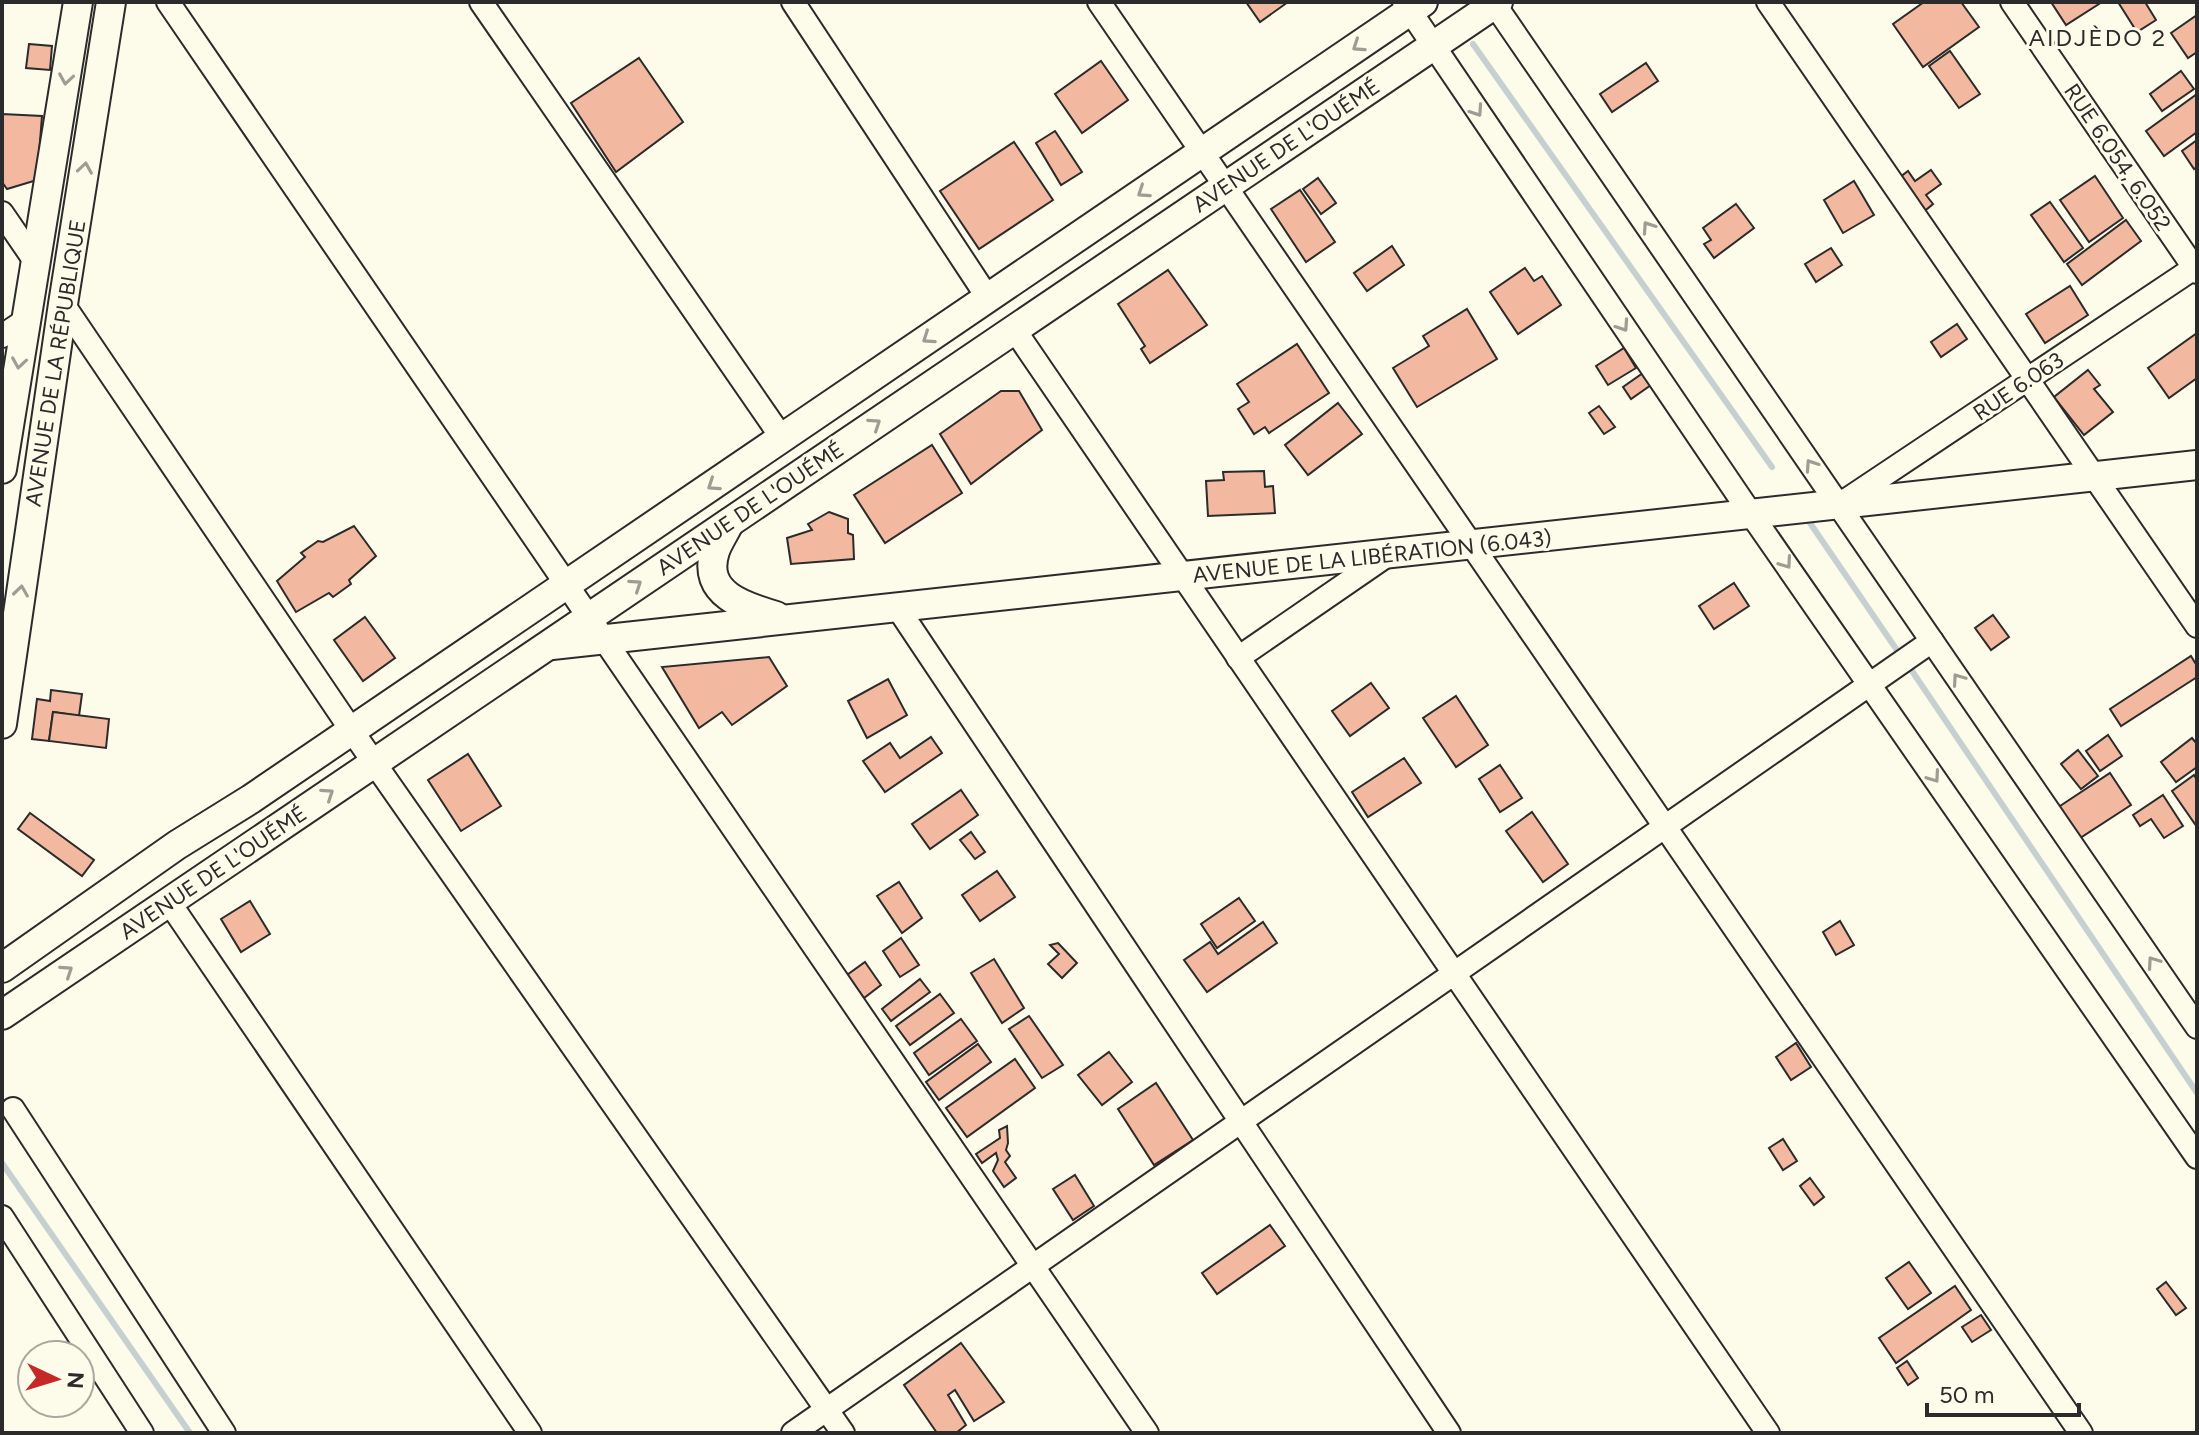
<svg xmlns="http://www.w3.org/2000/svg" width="2199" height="1435" viewBox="0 0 2199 1435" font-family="Figtree,sans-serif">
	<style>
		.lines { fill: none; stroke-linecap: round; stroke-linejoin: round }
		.stream { stroke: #c7d0d0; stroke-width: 6 }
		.building { fill: #f2b8a0; stroke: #2b2b2b; stroke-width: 2 }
		.minor-casing { stroke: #2b2b2b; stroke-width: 26 }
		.major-casing { stroke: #2b2b2b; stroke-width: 32 }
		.minor { stroke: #fdfbea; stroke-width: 22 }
		.major { stroke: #fdfbea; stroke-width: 28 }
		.oneway { stroke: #9e9d94 }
		.labels { text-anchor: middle; stroke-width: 6; stroke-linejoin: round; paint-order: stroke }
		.street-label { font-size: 22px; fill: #2b2b2b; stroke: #fdfbea }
		.neighbourhood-label { font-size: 24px; letter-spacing: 2px; fill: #2b2b2b; stroke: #fdfbea }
	</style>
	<rect width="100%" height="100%" fill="#fdfbea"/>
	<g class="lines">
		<g class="stream">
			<path d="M1473 44 1772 467"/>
			<path d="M1810 523 1901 656"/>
			<path d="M1908 665 2197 1093"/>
			<path d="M2 1163 190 1433"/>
		</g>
	</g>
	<g class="building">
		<path d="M1246 2H1288L1260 22Z"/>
		<path d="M1924 2H1961L1979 27 1923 67 1893 24Z"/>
		<path d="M2051 2H2102L2066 25Z"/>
		<path d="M2118 2H2145L2156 20 2137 32Z"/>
		<path d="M2197 15V52L2188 58 2171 33Z"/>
		<path d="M29 44 52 46 50 70 26 68Z"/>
		<path d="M1950 51 1980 94 1959 108 1929 66Z"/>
		<path d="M639 58 683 122 616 172 571 103Z"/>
		<path d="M1101 61 1128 100 1082 133 1055 94Z"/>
		<path d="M1646 63 1658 81 1612 112 1600 94Z"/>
		<path d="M2181 71 2194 89 2162 111 2150 94Z"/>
		<path d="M2197 94V132L2164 156 2146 131Z"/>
		<path d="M2 114 42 116 37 180 7 189 2 182Z"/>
		<path d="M1055 131 1082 172 1061 185 1036 143Z"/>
		<path d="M2197 140V167L2194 169 2182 151Z"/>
		<path d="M1014 142 1053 200 979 249 940 191Z"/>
		<path d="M1931 170 1941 184 1926 195 1933 204 1921 214 1895 181 1908 171 1915 181Z"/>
		<path d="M2095 176 2123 218 2089 242 2060 200Z"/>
		<path d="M1318 178 1336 203 1321 214 1303 189Z"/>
		<path d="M1854 181 1874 215 1843 233 1824 200Z"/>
		<path d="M1300 190 1335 242 1306 262 1271 209Z"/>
		<path d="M2050 202 2083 248 2064 262 2031 215Z"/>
		<path d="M1736 204 1754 228 1714 258 1704 244 1711 240 1703 228Z"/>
		<path d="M2126 220 2141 241 2082 285 2067 264Z"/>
		<path d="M1392 246 1404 265 1367 291 1354 273Z"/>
		<path d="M1831 248 1842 265 1816 282 1805 264Z"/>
		<path d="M1525 268 1534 281 1542 276 1561 305 1518 334 1490 292Z"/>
		<path d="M1168 270 1207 325 1150 363 1141 349 1145 346 1118 304Z"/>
		<path d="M2070 286 2088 315 2045 343 2026 314Z"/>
		<path d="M1467 309 1497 359 1417 407 1393 368 1429 346 1423 336Z"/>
		<path d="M1957 324 1967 339 1941 357 1931 342Z"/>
		<path d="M2197 333V378L2169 398 2148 368Z"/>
		<path d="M1297 344 1329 393 1269 433 1265 427 1254 434 1238 409 1249 402 1237 384Z"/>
		<path d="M1624 348 1636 368 1608 385 1596 366Z"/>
		<path d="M2088 370 2100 385 2094 389 2113 412 2084 435 2054 397Z"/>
		<path d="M1643 373 1651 385 1631 399 1623 387Z"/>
		<path d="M1001 391H1019L1042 430 971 484 940 434Z"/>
		<path d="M1338 403 1362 434 1308 475 1285 445Z"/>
		<path d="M1599 406 1615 427 1604 434 1589 413Z"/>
		<path d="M932 445 962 493 885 543 854 495Z"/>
		<path d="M1264 471 1265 487 1273 486 1275 513 1208 516 1206 481 1224 480 1223 472Z"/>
		<path d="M829 512 848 519V533L853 535 854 559 791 564 787 538 812 530 808 524Z"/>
		<path d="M354 526 376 556 349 580 351 584 333 597 329 593 296 612 277 581 305 557 301 553 318 541 323 542Z"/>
		<path d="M1734 583 1749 606 1714 629 1699 606Z"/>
		<path d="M1993 615 2009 637 1991 650 1975 628Z"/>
		<path d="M365 617 395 658 363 681 334 640Z"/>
		<path d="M2191 656 2197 666V677L2121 726 2110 709Z"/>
		<path d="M769 657 787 686 732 725 722 712 699 728 662 667Z"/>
		<path d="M888 679 907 715 867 738 848 701Z"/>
		<path d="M1371 683 1389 708 1350 736 1332 711Z"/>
		<path d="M51 690 82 694 79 716 53 712 49 741 32 739 37 699 50 701Z"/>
		<path d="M1456 696 1488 745 1456 767 1423 718Z"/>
		<path d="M53 712 109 719 106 748 49 741Z"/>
		<path d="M2108 735 2122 756 2100 771 2086 751Z"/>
		<path d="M931 737 942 753 885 792 863 761 890 743 900 758Z"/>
		<path d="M2192 738 2197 744V767L2176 782 2161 762Z"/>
		<path d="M2078 750 2098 776 2081 789 2061 764Z"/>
		<path d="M468 754 501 806 461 831 428 780Z"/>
		<path d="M1404 758 1421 783 1368 817 1352 792Z"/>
		<path d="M1500 765 1522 798 1500 812 1479 779Z"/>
		<path d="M2110 773 2131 805 2077 840 2057 808Z"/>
		<path d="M2194 775 2197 780V827L2172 791Z"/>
		<path d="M961 790 978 815 930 849 912 824Z"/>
		<path d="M2163 795 2183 826 2164 838 2151 819 2140 826 2133 815Z"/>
		<path d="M1532 812 1568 864 1543 882 1506 831Z"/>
		<path d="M30 813 94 860 82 876 18 829Z"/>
		<path d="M971 832 985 852 975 859 960 840Z"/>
		<path d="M997 871 1015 897 980 921 962 895Z"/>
		<path d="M899 882 922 918 902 933 877 896Z"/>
		<path d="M1239 898 1255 921 1217 948 1201 924Z"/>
		<path d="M250 901 270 934 241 952 221 919Z"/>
		<path d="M1840 921 1854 945 1836 955 1823 932Z"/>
		<path d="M1263 922 1277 943 1207 992 1184 960 1210 942 1218 954Z"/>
		<path d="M901 938 919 965 900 977 883 951Z"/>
		<path d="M1058 943 1077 963 1062 978 1048 964 1059 954 1050 945Z"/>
		<path d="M994 959 1024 1008 1002 1023 971 973Z"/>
		<path d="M865 962 881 985 864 998 847 975Z"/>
		<path d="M920 979 930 992 891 1021 882 1009Z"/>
		<path d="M940 994 954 1013 910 1045 896 1026Z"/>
		<path d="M1029 1016 1063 1065 1042 1078 1009 1029Z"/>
		<path d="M961 1019 977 1041 929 1075 914 1053Z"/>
		<path d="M1796 1043 1811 1067 1791 1080 1776 1057Z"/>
		<path d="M978 1044 991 1062 939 1100 926 1082Z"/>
		<path d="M1109 1052 1132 1082 1102 1105 1078 1075Z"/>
		<path d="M1015 1059 1035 1088 967 1137 946 1108Z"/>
		<path d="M1156 1083 1193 1140 1154 1165 1118 1109Z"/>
		<path d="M1007 1126 1008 1143 1006 1150 1010 1156 1005 1162 1016 1178 1004 1187 993 1171 998 1160 996 1153 982 1163 976 1154 1000 1138 999 1130Z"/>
		<path d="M1783 1139 1797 1161 1783 1170 1769 1148Z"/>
		<path d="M1075 1175 1094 1206 1073 1220 1053 1189Z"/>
		<path d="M1810 1178 1824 1197 1814 1205 1800 1186Z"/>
		<path d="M1270 1225 1285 1246 1217 1294 1202 1273Z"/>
		<path d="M1909 1262 1931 1293 1908 1309 1886 1278Z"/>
		<path d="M2166 1282 2186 1308 2176 1315 2157 1289Z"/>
		<path d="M1955 1286 1971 1310 1896 1363 1879 1338Z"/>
		<path d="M1981 1315 1991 1330 1972 1342 1962 1327Z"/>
		<path d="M961 1343 1004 1402 974 1421 955 1390 948 1395 966 1425 956 1433H937L904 1385Z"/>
		<path d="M1907 1361 1918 1378 1908 1385 1897 1368Z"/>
	</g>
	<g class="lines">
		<defs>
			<g id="minor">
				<path d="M168 2 1147 1433"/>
				<path d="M481 2 782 438"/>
				<path d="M793 2 988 298"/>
				<path d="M1099 2 2081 1433"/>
				<path d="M1404 2 1751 514 2197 1157"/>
				<path d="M1493 2 2197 1027"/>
				<path d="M1768 2 2197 626"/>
				<path d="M2012 2 2197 272"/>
				<path d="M2 213 37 264"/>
				<path d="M63 304 352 731 843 1433"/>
				<path d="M1014 329 1768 1433"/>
				<path d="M2 336 26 320"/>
				<path d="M1842 503 2197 266"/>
				<path d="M897 607 1449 1433"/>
				<path d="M1238 658 1389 554"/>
				<path d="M169 902 530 1433"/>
				<path d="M13 1109 224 1433"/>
				<path d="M2 1217 142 1433"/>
				<path d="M793 1433 1932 641"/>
			</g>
			<g id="major">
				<path d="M2 469 78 2"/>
				<path d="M729 523C725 532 718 542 715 551 701 594 745 607 776 616"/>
				<path d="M552 645 2197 465"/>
				<path d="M2 724 63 304 111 2"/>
				<path d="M2 968 177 845 251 799 1423 2"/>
				<path d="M2 1015 1498 2"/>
			</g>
		</defs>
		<use href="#minor" class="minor-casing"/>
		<use href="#major" class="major-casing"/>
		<use href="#minor" class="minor"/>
		<use href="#major" class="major"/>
	</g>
	<defs><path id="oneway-chevron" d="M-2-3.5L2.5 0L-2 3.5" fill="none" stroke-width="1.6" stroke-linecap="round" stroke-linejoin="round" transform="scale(2)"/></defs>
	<g class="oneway">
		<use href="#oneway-chevron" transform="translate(1358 46) rotate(146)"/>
		<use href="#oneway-chevron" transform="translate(66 79) rotate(99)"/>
		<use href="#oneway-chevron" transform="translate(1477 111) rotate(56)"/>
		<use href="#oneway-chevron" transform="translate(85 168) rotate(-81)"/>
		<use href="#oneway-chevron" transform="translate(1143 192) rotate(146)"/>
		<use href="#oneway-chevron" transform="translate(1648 227) rotate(-124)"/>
		<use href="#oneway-chevron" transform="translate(1623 326) rotate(56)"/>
		<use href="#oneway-chevron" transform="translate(928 338) rotate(146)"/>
		<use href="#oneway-chevron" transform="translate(19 363) rotate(99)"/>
		<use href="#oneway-chevron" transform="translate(875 424) rotate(-34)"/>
		<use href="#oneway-chevron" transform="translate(1811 465) rotate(-124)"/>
		<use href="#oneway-chevron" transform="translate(713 485) rotate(146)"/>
		<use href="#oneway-chevron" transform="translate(1786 563) rotate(55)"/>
		<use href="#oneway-chevron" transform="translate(636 585) rotate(-34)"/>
		<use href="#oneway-chevron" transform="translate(21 591) rotate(-82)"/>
		<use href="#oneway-chevron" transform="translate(1958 679) rotate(-125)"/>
		<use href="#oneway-chevron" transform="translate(1934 777) rotate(55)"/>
		<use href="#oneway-chevron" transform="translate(328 794) rotate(-34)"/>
		<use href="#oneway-chevron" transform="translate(2153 962) rotate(-125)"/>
		<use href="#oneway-chevron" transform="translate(67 971) rotate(-34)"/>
	</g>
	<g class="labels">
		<g class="street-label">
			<text transform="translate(1286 145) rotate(-34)" y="8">AVENUE DE L'OUÉMÉ</text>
			<text transform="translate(2118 157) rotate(56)" y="8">RUE 6.054, 6.052</text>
			<text transform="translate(55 363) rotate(-81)" y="8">AVENUE DE LA RÉPUBLIQUE</text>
			<text transform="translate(2018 386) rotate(-34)" y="8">RUE 6.063</text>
			<text transform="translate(750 508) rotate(-34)" y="8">AVENUE DE L'OUÉMÉ</text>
			<text transform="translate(1372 556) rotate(-6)" y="8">AVENUE DE LA LIBÉRATION (6.043)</text>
			<text transform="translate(213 872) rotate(-34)" y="8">AVENUE DE L'OUÉMÉ</text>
		</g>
		<g class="neighbourhood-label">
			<text x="2098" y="46">AIDJÈDO 2</text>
		</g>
	</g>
	<rect width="2199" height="1435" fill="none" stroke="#2b2b2b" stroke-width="8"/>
	<g transform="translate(56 1379) rotate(94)"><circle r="38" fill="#fdfbea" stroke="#a9a89e" stroke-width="2"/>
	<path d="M0-6L14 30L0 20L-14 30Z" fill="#c62828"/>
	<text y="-12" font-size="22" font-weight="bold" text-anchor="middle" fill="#2b2b2b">N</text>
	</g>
	<path d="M1927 1403v12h152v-12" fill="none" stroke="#2b2b2b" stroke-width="4"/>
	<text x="1939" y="1403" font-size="24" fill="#2b2b2b" stroke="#fdfbea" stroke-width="6" paint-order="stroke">50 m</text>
</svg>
